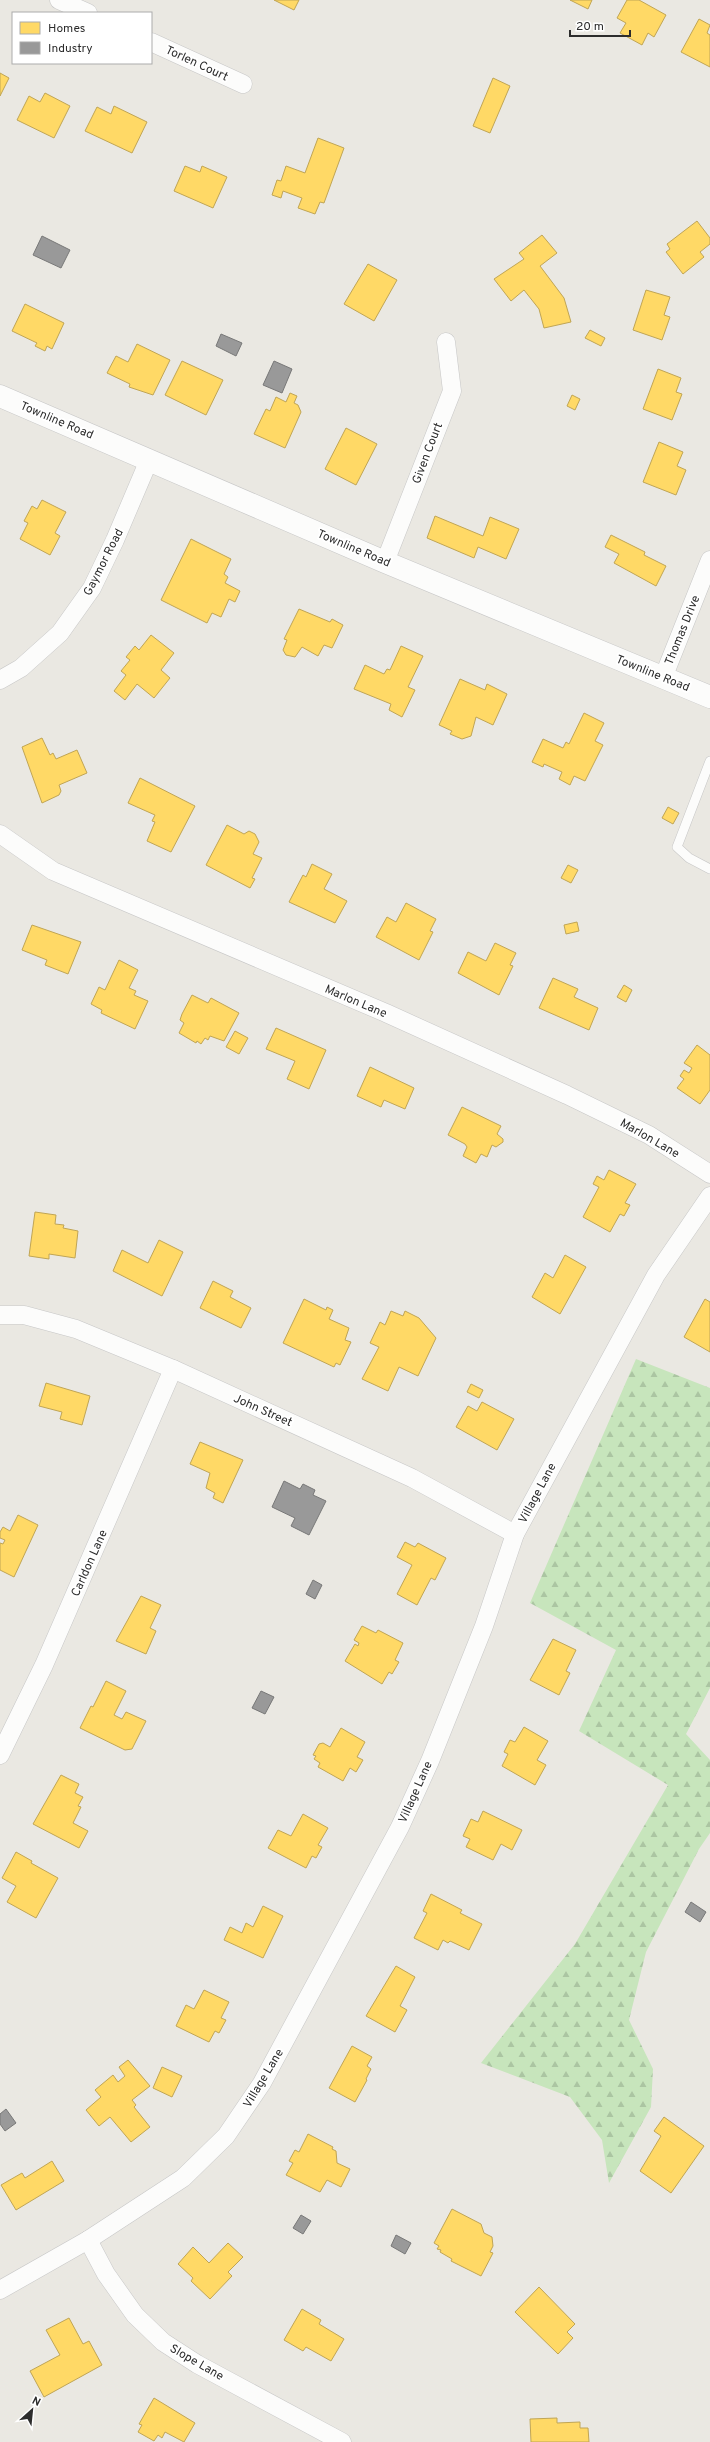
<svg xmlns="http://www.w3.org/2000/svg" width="710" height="2442" viewBox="0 0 710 2442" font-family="Overpass,sans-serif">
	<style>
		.forest { fill: url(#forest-firs) }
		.homes { fill: #ffd966; stroke: #c0a555 }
		.industry { fill: #999; stroke: #787878 }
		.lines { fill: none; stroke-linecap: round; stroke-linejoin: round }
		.service-casing { stroke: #c7c7c7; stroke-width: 10 }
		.minor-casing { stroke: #c7c7c7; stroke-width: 19 }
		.tertiary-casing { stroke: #c7c7c7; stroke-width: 23 }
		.service { stroke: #fcfcfb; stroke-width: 9 }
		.minor { stroke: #fcfcfb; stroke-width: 18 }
		.tertiary { stroke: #fcfcfb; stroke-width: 22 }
		.labels { text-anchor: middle; stroke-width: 4; stroke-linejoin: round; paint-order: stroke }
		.street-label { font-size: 12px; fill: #2c2c2c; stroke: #fff }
	</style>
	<defs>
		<pattern id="forest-firs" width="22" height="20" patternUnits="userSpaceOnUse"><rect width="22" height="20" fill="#c7e5bc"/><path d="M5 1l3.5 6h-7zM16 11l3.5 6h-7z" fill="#abc5a2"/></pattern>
	</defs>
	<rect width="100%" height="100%" fill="#eae8e2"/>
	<path class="forest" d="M636 1359 710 1388V1688L686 1734 710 1760V1833L699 1849 646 1952 629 2020 653 2069 651 2107 609 2183 602 2140 570 2097 481 2063 575 1944 668 1785 579 1731 616 1650 530 1603Z"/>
	<g class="homes">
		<path d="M274 0H299L294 10Z"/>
		<path d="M570 0H592L588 9Z"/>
		<path d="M627 0H639L666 15 654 37 648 33 642 45 620 33 626 23 617 18Z"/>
		<path d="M699 19 710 25 707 33 710 35V67L681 52Z"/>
		<path d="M0 73 9 78 0 96Z"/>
		<path d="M493 78 510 86 490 133 473 126Z"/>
		<path d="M45 93 70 106 54 138 17 120 29 96 40 102Z"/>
		<path d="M114 106 147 122 132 153 85 131 97 107 111 114Z"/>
		<path d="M318 138 344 148 324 203 320 202 315 214 298 208 302 198 283 191 281 198 272 195 277 180 281 181 286 166 305 173Z"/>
		<path d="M185 166 200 172 202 166 227 177 213 208 174 191Z"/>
		<path d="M697 221 710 238V244L700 252 704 257 683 274 666 252 670 249 667 244Z"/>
		<path d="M542 235 557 253 540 266 564 298 571 322 544 328 539 309 524 290 511 301 494 279 524 259 519 253Z"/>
		<path d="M368 264 397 280 374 321 344 304Z"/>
		<path d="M646 290 670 297 664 315 670 317 662 340 633 330Z"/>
		<path d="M25 304 64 323 52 349 47 346 45 351 35 346 37 343 12 331Z"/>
		<path d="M590 330 605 338 601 346 585 338Z"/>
		<path d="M137 344 170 360 153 395 129 387 130 384 107 373 116 356 128 362Z"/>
		<path d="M182 361 223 380 206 415 165 395Z"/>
		<path d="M658 369 681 378 676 392 682 394 672 420 643 409Z"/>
		<path d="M290 393 297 396 294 403 298 405 301 412 285 448 254 434 266 409 270 411 276 397 286 402Z"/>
		<path d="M572 395 580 399 575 410 567 406Z"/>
		<path d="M346 428 377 444 356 485 325 469Z"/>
		<path d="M659 442 683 452 677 466 686 470 676 495 643 482Z"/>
		<path d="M42 500 66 512 55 533 60 536 50 555 20 539 28 523 24 521 32 506 37 509Z"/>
		<path d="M435 516 483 536 490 517 519 529 506 559 478 547 474 558 427 538Z"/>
		<path d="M611 535 645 552 644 555 666 566 656 586 614 563 619 554 605 547Z"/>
		<path d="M191 539 231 559 224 574 228 577 225 583 240 591 235 602 229 599 221 617 212 613 207 623 161 600Z"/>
		<path d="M299 609 330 622 332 619 343 625 332 648 324 645 318 656 302 647 295 657 286 655 283 650 287 640 284 639Z"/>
		<path d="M151 635 174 653 161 670 170 678 154 698 137 684 125 700 114 691 126 675 121 671 130 660 126 657 135 646 139 650Z"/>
		<path d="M401 646 423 656 408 687 415 690 402 717 389 710 391 704 354 689 365 665 384 674 387 669 390 670Z"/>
		<path d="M460 679 485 690 487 684 507 694 493 725 476 717 471 736 462 739 450 734 452 731 439 725Z"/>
		<path d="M584 713 604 723 595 741 603 745 585 781 574 776 570 785 559 779 562 772 544 764 543 767 532 762 543 739 563 748 566 742 569 744Z"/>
		<path d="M42 738 50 755 53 753 56 759 77 750 87 773 59 785 61 791 59 795 42 803 22 747Z"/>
		<path d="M140 778 195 806 171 852 147 841 155 822 152 821 155 815 128 803Z"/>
		<path d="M668 807 679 813 673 824 662 818Z"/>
		<path d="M227 825 244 834 249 831 255 834 259 842 253 854 262 858 252 878 255 879 250 888 206 865Z"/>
		<path d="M312 864 332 874 324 889 347 901 335 923 289 902 303 875 306 877Z"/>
		<path d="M568 865 578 870 571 883 561 878Z"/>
		<path d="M406 903 436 919 430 931 433 932 419 960 376 937 387 917 396 922Z"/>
		<path d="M577 922 579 931 566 934 564 925Z"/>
		<path d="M32 925 81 942 68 974 45 965 47 960 22 950Z"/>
		<path d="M495 943 516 953 510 965 513 966 499 995 458 973 468 952 486 961Z"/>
		<path d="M119 960 138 970 129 988 136 991 134 995 148 1001 135 1029 101 1013 102 1010 91 1004 99 987 105 990Z"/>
		<path d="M553 978 578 989 574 997 598 1008 589 1030 539 1008Z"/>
		<path d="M624 985 632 990 626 1002 617 997Z"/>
		<path d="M192 995 208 1003 211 998 239 1013 224 1041 210 1036 208 1040 205 1038 201 1044 197 1041 196 1043 179 1033 184 1023 180 1020 182 1014Z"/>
		<path d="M276 1028 326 1050 309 1089 287 1079 295 1061 266 1049Z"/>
		<path d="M235 1031 248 1038 239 1054 226 1047Z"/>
		<path d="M697 1045 710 1055V1090L700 1104 677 1088 684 1079 680 1076 684 1070 689 1073 692 1068 684 1063Z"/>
		<path d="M370 1067 414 1088 405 1109 384 1100 381 1107 357 1096Z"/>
		<path d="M462 1107 501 1126 497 1134 503 1139V1142L496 1147 492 1145 487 1157 481 1154 476 1163 463 1156 467 1147 465 1144 448 1135Z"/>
		<path d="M609 1170 636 1184 625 1203 630 1205 624 1216 620 1214 610 1232 583 1217 599 1187 593 1184 597 1176 604 1180Z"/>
		<path d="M35 1212 56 1215 55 1224 64 1225 63 1228 78 1231 75 1258 49 1254V1259L29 1256Z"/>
		<path d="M159 1240 183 1252 162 1296 113 1271 122 1250 148 1263Z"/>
		<path d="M565 1255 586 1267 560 1314 532 1297 545 1273 553 1278Z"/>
		<path d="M213 1281 233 1291 230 1297 251 1308 241 1328 200 1308Z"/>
		<path d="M304 1299 326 1310 327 1307 333 1310 329 1319 349 1328 345 1340 351 1342 340 1365 336 1363 334 1367 283 1343Z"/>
		<path d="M705 1299 710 1302V1352L684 1337Z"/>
		<path d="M391 1311 403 1316 405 1311 419 1318 436 1338 418 1376 399 1367 388 1391 362 1379 379 1347 370 1343 380 1322 385 1325Z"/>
		<path d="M46 1383 90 1396 82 1425 60 1419 62 1412 39 1406Z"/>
		<path d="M471 1384 483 1390 479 1398 467 1392Z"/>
		<path d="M482 1402 514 1419 497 1450 456 1427 468 1406 477 1411Z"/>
		<path d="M200 1442 243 1460 223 1503 213 1498 215 1493 206 1488 210 1473 190 1464Z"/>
		<path d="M18 1515 38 1525 14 1577 0 1570V1543L3 1544 5 1540 0 1538V1532L3 1527 10 1531Z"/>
		<path d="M405 1542 415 1547 418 1543 446 1558 435 1580 431 1578 417 1605 397 1594 412 1565 397 1557Z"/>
		<path d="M141 1596 161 1605 150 1628 156 1631 146 1654 116 1641Z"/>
		<path d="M362 1626 376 1633 378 1630 403 1643 395 1660 399 1662 392 1674 389 1672 382 1684 345 1661 355 1644 358 1646 359 1643 354 1640Z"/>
		<path d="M553 1639 576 1650 566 1671 570 1673 559 1695 530 1680Z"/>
		<path d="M106 1681 126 1691 114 1715 122 1719 126 1712 146 1721 132 1749 125 1750 80 1728 91 1706 93 1707Z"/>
		<path d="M524 1727 548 1741 537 1760 546 1765 535 1785 502 1766 508 1754 504 1752 510 1740 515 1742Z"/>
		<path d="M341 1728 365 1742 357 1757 363 1760 356 1772 350 1768 343 1781 318 1767 320 1763 314 1759 316 1756 313 1755 319 1744 323 1743 330 1747Z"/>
		<path d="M61 1775 79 1784 75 1793 83 1797 78 1806 81 1807 73 1823 88 1831 79 1848 33 1824Z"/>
		<path d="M483 1811 522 1830 512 1850 501 1844 493 1860 466 1847 470 1839 463 1836 471 1819 478 1822Z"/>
		<path d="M303 1814 328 1828 318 1845 322 1847 316 1858 312 1856 306 1868 268 1848 278 1830 291 1836Z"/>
		<path d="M16 1852 32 1861 31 1863 58 1878 36 1918 7 1902 16 1886 2 1878Z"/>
		<path d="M431 1894 462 1910 460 1913 482 1924 469 1950 450 1941 448 1943 443 1940 438 1950 414 1938 427 1913 423 1911Z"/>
		<path d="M263 1906 283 1916 263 1958 224 1940 230 1927 242 1933 246 1923 253 1927Z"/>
		<path d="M396 1966 415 1977 400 2006 407 2010 395 2032 366 2016Z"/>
		<path d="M204 1990 229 2002 221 2018 226 2020 219 2033 215 2031 209 2042 176 2026 186 2005 194 2009Z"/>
		<path d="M352 2046 372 2057 367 2066 371 2069 366 2079 367 2080 355 2102 329 2088Z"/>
		<path d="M128 2060 150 2086 132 2100 136 2105 134 2107 150 2127 131 2142 110 2117 99 2126 86 2110 101 2097 95 2090 113 2075 118 2082 125 2076 119 2067Z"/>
		<path d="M162 2067 182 2076 172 2097 153 2088Z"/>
		<path d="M664 2117 704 2146 671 2193 640 2171 661 2136 654 2131Z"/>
		<path d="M308 2134 333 2147 332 2149 336 2151 337 2163 350 2169 341 2187 327 2180 320 2192 286 2175 293 2163 289 2161 295 2150 299 2152Z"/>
		<path d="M52 2161 64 2181 16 2210 1 2185 22 2173 25 2178Z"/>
		<path d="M452 2209 481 2224 484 2233 492 2237 493 2246 490 2252 493 2253 481 2276 451 2261 452 2259 440 2252 441 2250 437 2249 439 2246 434 2243Z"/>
		<path d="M228 2243 243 2257 228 2272 232 2276 210 2299 191 2281 193 2278 178 2264 193 2247 209 2263Z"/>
		<path d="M539 2287 575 2324 567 2332 573 2338 558 2354 515 2312Z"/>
		<path d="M302 2309 321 2320 319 2324 344 2339 331 2361 306 2347 303 2351 284 2340Z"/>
		<path d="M69 2318 83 2344 89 2341 102 2365 44 2397 30 2371 60 2355 46 2330Z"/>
		<path d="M154 2398 195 2423 184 2442 165 2432 162 2438 158 2435 154 2441 138 2432 142 2425 139 2424Z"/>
		<path d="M557 2418V2423L580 2422V2428H588L589 2442H531L530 2419Z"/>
	</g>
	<g class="industry">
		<path d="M42 236 70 250 61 268 33 255Z"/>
		<path d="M221 334 242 343 236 356 216 346Z"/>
		<path d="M274 361 292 369 282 393 263 385Z"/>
		<path d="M284 1481 300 1489 303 1484 315 1490 313 1495 326 1501 309 1535 291 1526 295 1518 272 1507Z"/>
		<path d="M313 1580 322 1585 315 1599 306 1594Z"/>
		<path d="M261 1691 274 1697 265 1714 252 1708Z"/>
		<path d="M691 1902 706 1912 700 1922 685 1912Z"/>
		<path d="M6 2109 16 2123 5 2131 0 2124V2114Z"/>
		<path d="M301 2215 311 2221 303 2234 293 2228Z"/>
		<path d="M396 2235 411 2243 405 2254 391 2246Z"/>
	</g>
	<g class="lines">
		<defs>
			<path id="service" d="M710 761 677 847 689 858 710 869"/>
			<g id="minor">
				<path d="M59 0 88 13"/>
				<path d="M151 42 243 84"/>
				<path d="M385 562 452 391 446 342"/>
				<path d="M663 678 710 560"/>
				<path d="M0 680 21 668 60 633 92 588 115 540 149 460"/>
				<path d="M0 834 53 871 386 1013 567 1095 649 1135 710 1174"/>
				<path d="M0 1315H24L76 1329 173 1369 412 1478 515 1534"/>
				<path d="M0 1755 44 1665 173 1369"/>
				<path d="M88 2240 106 2274 135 2315 163 2342 197 2364 342 2442"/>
				<path d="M0 2290 88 2240 183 2178 226 2136 262 2083 400 1827 430 1761 484 1626 515 1534 656 1275 710 1196"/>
			</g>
			<path id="tertiary" d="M0 396 385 562 710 697"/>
		</defs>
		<use href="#service" class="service-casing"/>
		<use href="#minor" class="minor-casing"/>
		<use href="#tertiary" class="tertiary-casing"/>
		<use href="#service" class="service"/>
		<use href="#minor" class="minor"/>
		<use href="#tertiary" class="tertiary"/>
	</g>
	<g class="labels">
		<g class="street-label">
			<text transform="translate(197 63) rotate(25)" y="4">Torlen Court</text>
			<text transform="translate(57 420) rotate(23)" y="4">Townline Road</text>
			<text transform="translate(427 453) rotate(-69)" y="4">Given Court</text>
			<text transform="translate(354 548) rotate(23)" y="4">Townline Road</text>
			<text transform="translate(103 562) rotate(-63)" y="4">Gaymor Road</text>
			<text transform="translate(682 630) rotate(-68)" y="4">Thomas Drive</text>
			<text transform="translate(653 673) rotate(22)" y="4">Townline Road</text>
			<text transform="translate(356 1001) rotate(23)" y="4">Marlon Lane</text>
			<text transform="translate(650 1138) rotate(30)" y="4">Marlon Lane</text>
			<text transform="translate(263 1410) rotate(24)" y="4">John Street</text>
			<text transform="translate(537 1493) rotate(-62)" y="4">Village Lane</text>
			<text transform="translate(89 1563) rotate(-66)" y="4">Carldon Lane</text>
			<text transform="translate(415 1792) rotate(-66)" y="4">Village Lane</text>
			<text transform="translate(263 2078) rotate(-59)" y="4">Village Lane</text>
			<text transform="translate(197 2362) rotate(30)" y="4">Slope Lane</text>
		</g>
	</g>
	<rect x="12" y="12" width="140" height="52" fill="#ffffff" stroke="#ababab"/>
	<rect x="20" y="22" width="20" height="12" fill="#ffd966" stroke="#ababab"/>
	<text x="48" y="32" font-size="12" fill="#2c2c2c">Homes</text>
	<rect x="20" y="42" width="20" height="12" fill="#999999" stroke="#ababab"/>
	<text x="48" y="52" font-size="12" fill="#2c2c2c">Industry</text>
	<g transform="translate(32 2410) rotate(27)" stroke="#ffffff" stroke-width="3" paint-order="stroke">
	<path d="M0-3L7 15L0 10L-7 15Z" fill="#2c2c2c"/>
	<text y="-6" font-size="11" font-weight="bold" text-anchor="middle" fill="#2c2c2c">N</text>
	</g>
	<path d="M570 30v6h60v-6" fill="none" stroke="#2c2c2c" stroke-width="2"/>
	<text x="576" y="30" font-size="12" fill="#2c2c2c" stroke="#ffffff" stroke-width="3" paint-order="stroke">20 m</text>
</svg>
